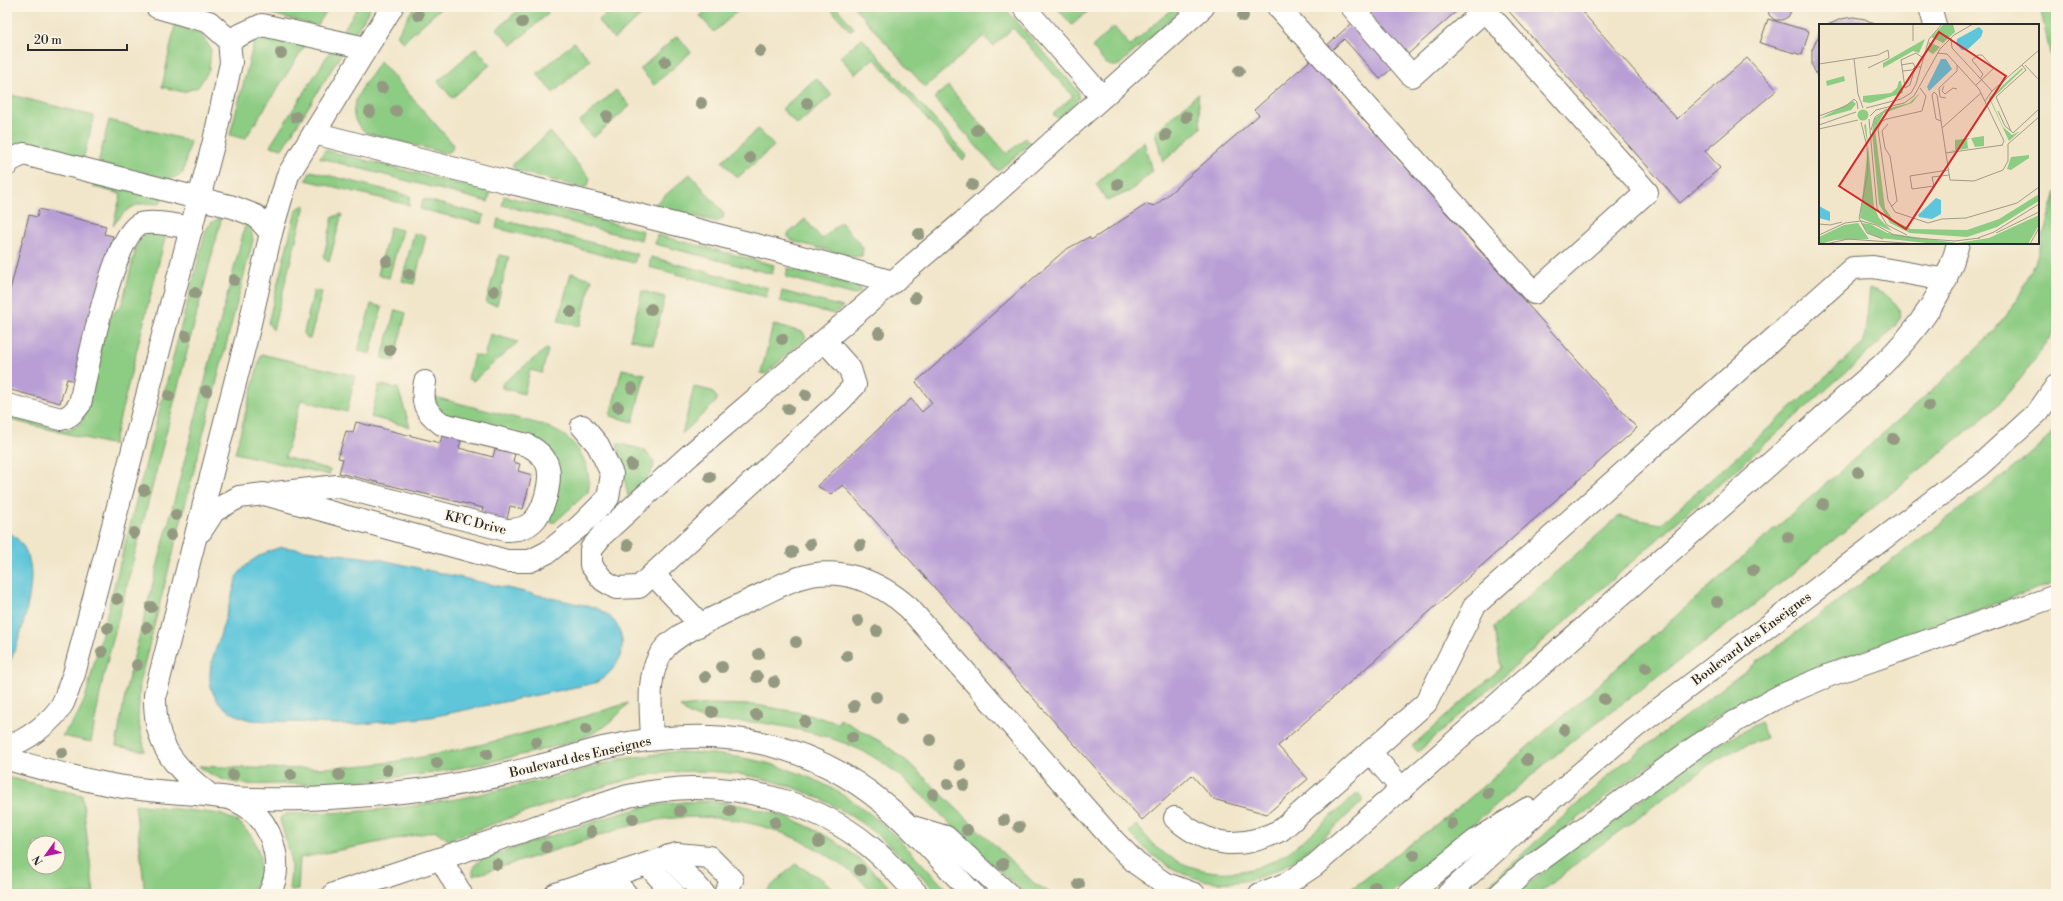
<svg xmlns="http://www.w3.org/2000/svg" width="2063" height="901" viewBox="0 0 2063 901" font-family="'Libre Bodoni',serif">
	<style>
		.green { fill: #8dcc83; stroke: #5c7c57; fill-rule: evenodd }
		.water { fill: #5ec6da; stroke: #447882 }
		.building { fill: #b89ed5 }
		.lines { fill: none; stroke-linecap: round; stroke-linejoin: round }
		.minor-casing { stroke: #706c63; stroke-width: 24 }
		.minor { stroke: #fff; stroke-width: 22 }
		.tree { fill: #949a81 }
		.labels { text-anchor: middle; stroke-width: 3; stroke-linejoin: round; paint-order: stroke }
		.street-label { font-size: 13px; fill: #2b2b2b; stroke: #fcf5e5 }
		.inset-road { fill: none; stroke: #a29b8a; stroke-width: 1 }
		.view { fill: #d62828; fill-opacity: 0.15; stroke: #d62828; stroke-width: 2 }
		.inset-edge { fill: none; stroke: #2b2b2b; stroke-width: 2 }
	</style>
	<rect width="100%" height="100%" fill="#fcf5e5"/>
	<filter id="ink" filterUnits="userSpaceOnUse"><feTurbulence type="fractalNoise" baseFrequency=".025" numOctaves="2"/><feDisplacementMap in="SourceGraphic" scale="8" xChannelSelector="R" yChannelSelector="G"/><feConvolveMatrix kernelMatrix="1 2 1 2 8 2 1 2 1" color-interpolation-filters="sRGB"/></filter>
	<filter id="wash" filterUnits="userSpaceOnUse"><feTurbulence type="fractalNoise" baseFrequency=".012" numOctaves="4" result="noise"/><feDisplacementMap in="SourceGraphic" scale="16" xChannelSelector="R" yChannelSelector="G"/><feGaussianBlur stdDeviation="0.9" result="paint"/><feColorMatrix in="noise" values="0 0 0 0 0 0 0 0 0 0 0 0 0 0 0 0 0 1.4 0 .05"/><feComposite in="paint" operator="in"/></filter>
	<g filter="url(#wash)">
		<rect width="100%" height="100%" fill="#f1e6ca"/>
		<g class="green">
			<path d="M245 7H329L317 26Z"/>
			<path d="M358 7H371L354 35 342 32Z"/>
			<path d="M414 7 441 8 403 42 397 35Z"/>
			<path d="M522 7H543L549 13 512 45 497 29Z"/>
			<path d="M614 7H651L614 39 598 21Z"/>
			<path d="M710 7H742L714 32 700 16Z"/>
			<path d="M829 7H836L854 28 850 31Z"/>
			<path d="M854 7H1004L1078 91 1079 99 1058 119 1053 114 1073 96 1013 28 993 46 984 36 925 87Z"/>
			<path d="M1056 7H1093L1072 25Z"/>
			<path d="M1174 7H1184L1119 65C1106 70 1100 56 1092 47L1114 27 1130 46Z"/>
			<path d="M2040 7H2056V120L2053 66Z"/>
			<path d="M175 25 201 34 211 49 209 70 198 87 183 92 162 87Z"/>
			<path d="M257 31 306 44 245 139 230 135Z"/>
			<path d="M677 36 691 52 654 85 640 69Z"/>
			<path d="M862 38 967 156 963 160 874 58 855 74 840 57Z"/>
			<path d="M574 42 590 60 553 93 537 74Z"/>
			<path d="M476 48 490 65 452 98 438 81Z"/>
			<path d="M331 50 342 53 282 149 270 146Z"/>
			<path d="M380 61 452 143 453 147 451 151 444 153 367 133C336 113 367 83 380 61Z"/>
			<path d="M816 78 832 95 797 125 782 109Z"/>
			<path d="M948 86 1007 154 1025 138 1030 144 998 171 934 98Z"/>
			<path d="M616 90 630 106 593 138 579 122Z"/>
			<path d="M7 94 94 116 83 160 15 144 7 147Z"/>
			<path d="M1198 94 1201 128 1163 162 1155 132Z"/>
			<path d="M109 120 190 141 183 173 169 180 98 164Z"/>
			<path d="M758 129 774 146 737 178 722 161Z"/>
			<path d="M550 132 590 178 588 185 583 188 517 171 512 165Z"/>
			<path d="M1144 141 1152 172 1130 191 1107 201 1096 184Z"/>
			<path d="M325 150 490 192 488 202 320 158Z"/>
			<path d="M311 171 410 196 409 205 306 180Z"/>
			<path d="M690 174 723 212 724 217 717 222 653 206Z"/>
			<path d="M96 180 162 197 160 204C135 202 128 206 113 226L121 194 94 187Z"/>
			<path d="M2056 192V329L2022 377 1993 410 1755 604 1576 738 1390 894H1342L1361 882 1464 803 1938 385 1993 332 2017 300 2035 264Z"/>
			<path d="M504 196 643 231 641 240 502 205Z"/>
			<path d="M423 199 484 215 482 224 420 209Z"/>
			<path d="M305 205 273 330 268 323 296 210 300 207Z"/>
			<path d="M342 214 329 262 324 259V255L333 217Z"/>
			<path d="M222 216 103 678 91 742 62 736 78 714 85 699 206 230 211 223Z"/>
			<path d="M498 219 637 254 634 263 496 228Z"/>
			<path d="M805 219 822 239 841 222 863 248 862 256 853 257 792 241 787 235Z"/>
			<path d="M246 222 251 230 253 240 140 681 138 720 145 751 116 746 127 684Z"/>
			<path d="M390 227 402 230 389 278 378 275Z"/>
			<path d="M150 231 166 234 113 445 7 419V415L65 430 74 428 81 422 88 408 105 322 122 304 137 244 143 236Z"/>
			<path d="M414 233 426 236 414 284 402 281Z"/>
			<path d="M657 235 774 265 772 274 655 244Z"/>
			<path d="M499 255 509 257 497 305 486 303Z"/>
			<path d="M651 257 768 288 766 297 649 267Z"/>
			<path d="M788 268 859 286 861 291 855 295 786 277Z"/>
			<path d="M571 273 592 279 580 326 558 321Z"/>
			<path d="M1870 288C1883 293 1906 304 1898 321 1895 328 1888 333 1883 339L1418 752 1412 746 1501 668 1494 627 1619 516 1661 524 1864 343Z"/>
			<path d="M314 290 322 292 310 339 305 336 304 332Z"/>
			<path d="M642 291 665 297 653 345 630 339Z"/>
			<path d="M782 291 843 307 834 314 780 301Z"/>
			<path d="M371 304 382 307 370 354 358 351Z"/>
			<path d="M395 310 406 313 394 361 382 358Z"/>
			<path d="M773 325 803 332 806 338 766 374 761 373Z"/>
			<path d="M490 334 518 342 473 381 468 379 474 355 484 357Z"/>
			<path d="M546 349 548 350 542 373 530 370 524 394 502 388V384Z"/>
			<path d="M261 354 355 376 347 412 301 400 285 457 330 470 329 475 235 453Z"/>
			<path d="M622 369 645 374 633 422 610 416Z"/>
			<path d="M379 385 398 388 410 427 371 417Z"/>
			<path d="M694 387 712 391 717 398 716 402 682 434Z"/>
			<path d="M434 397 544 425C553 430 564 434 571 441 584 454 592 475 588 492L555 522H551L548 518 555 464 443 414 436 408Z"/>
			<path d="M2056 427V582L1798 674 1729 708 1629 780 1563 830 1485 894H1478L1617 768 2006 474 2047 439Z"/>
			<path d="M617 443 644 450 654 462C653 478 639 486 628 496Z"/>
			<path d="M628 703C617 717 607 727 591 734 571 744 547 748 525 754 446 773 364 785 282 784 265 784 245 786 228 781 217 778 208 773 199 766 263 769 328 771 392 762 473 750 550 727 628 703Z"/>
			<path d="M709 704 755 705 803 713 838 723 840 719 883 743 909 763 1034 883 1052 894H1025C1005 876 986 859 967 841 935 809 898 766 856 748 827 735 795 728 763 723 734 719 703 728 680 707Z"/>
			<path d="M1761 722 1766 738 1739 748 1710 764 1583 858 1539 894H1515L1574 847 1717 745Z"/>
			<path d="M673 752C746 753 810 767 869 813 899 836 924 867 951 894H939C911 865 883 836 848 814 784 773 696 760 623 781 564 797 506 820 448 840L436 831 300 858 298 890 291 891 289 889 291 870 290 854 280 820 281 817 286 814 352 812 406 807 462 798 566 775 621 759Z"/>
			<path d="M7 777 82 795 94 894H7ZM34 843H58V867H34Z"/>
			<path d="M1358 793 1364 800C1340 822 1309 854 1281 868 1223 898 1170 879 1129 832L1136 825C1143 832 1149 841 1157 848 1199 881 1254 880 1295 847 1317 830 1337 811 1358 793Z"/>
			<path d="M715 801C795 812 841 836 896 894H875C815 831 723 803 638 824 620 828 602 835 583 841 547 853 510 864 473 876V867L481 859 615 815 648 806 684 802Z"/>
			<path d="M135 804 220 814 239 822 253 838 260 855V875L251 894H145Z"/>
			<path d="M795 864 822 879 839 894H763Z"/>
		</g>
		<g class="water">
			<path d="M7 531C18 537 26 548 29 560 37 584 19 646 7 668Z"/>
			<path d="M282 547 378 559 578 604C627 608 639 660 595 683L431 717 352 725 251 720C229 715 208 700 210 674 210 662 217 647 220 636 226 616 232 596 237 576 249 560 263 552 282 547Z"/>
		</g>
		<g id="blocks">
			<g class="building">
				<path d="M1370 7H1461L1380 79 1344 39 1315 65 1637 428 1278 746 1308 779 1267 814 1213 799 1192 775 1142 820 843 485 831 494 817 486 911 399 922 412 932 403 916 382 1065 250 1089 237 1091 240 1147 204 1155 206 1259 115 1254 110Z"/>
				<path d="M1505 7H1578L1677 119 1747 58 1777 90 1705 151 1720 168 1680 203Z"/>
				<path d="M1768 7H1791V11L1788 17 1782 20H1775L1769 15Z"/>
				<path d="M1853 17 1865 19 1876 25H1828L1841 19Z"/>
				<path d="M1768 19 1809 31 1802 55 1760 43Z"/>
				<path d="M1820 33V82L1812 65V50Z"/>
				<path d="M39 209 106 226 104 234 113 236 76 381 67 379 60 403 7 389V302L29 215 37 217Z"/>
				<path d="M356 422 440 443 444 429 463 434 459 448 493 457 497 442 516 448 513 462 520 464 518 471 532 475 523 509 510 506 505 528 479 521 483 508 339 473 343 459 338 458 346 431 353 433Z"/>
			</g>
		</g>
	</g>
	<g filter="url(#ink)">
		<use href="#blocks" fill-opacity="0" stroke="#706c63" stroke-width="1"/>
		<g class="lines">
			<defs>
				<g id="minor">
					<path d="M1024 7 1102 97"/>
					<path d="M1278 7 1534 293 1647 192 1485 10 1412 76 1352 7"/>
					<path d="M1930 7 1935 25"/>
					<path d="M229 40 262 25 366 48"/>
					<path d="M314 133C507 183 701 228 893 282"/>
					<path d="M7 165 9 161 24 154 233 207 256 216 271 233"/>
					<path d="M825 341 850 369 855 385 840 401 639 587 616 588 603 580 591 565V549L603 534 690 455 963 222 1203 7"/>
					<path d="M7 405 61 419C70 417 74 412 80 404 86 374 113 234 140 224 153 220 179 226 192 228"/>
					<path d="M275 493 337 486 506 530C530 531 540 518 546 496 552 472 551 457 527 445L442 424C424 411 421 402 425 382"/>
					<path d="M201 531 214 511 239 497 264 494 507 561H530L548 552 580 526 608 498 612 474 598 445 582 426"/>
					<path d="M653 574 700 624"/>
					<path d="M652 738C651 710 645 670 666 647 670 642 676 639 681 635 704 622 728 611 752 599 768 592 783 583 799 578 839 565 879 581 909 608L1114 841 1137 864 1164 883 1194 894"/>
					<path d="M7 746C26 742 54 720 63 703 67 694 70 683 74 674L214 141 231 63 229 40 209 22 157 7"/>
					<path d="M1370 752 1402 789"/>
					<path d="M7 759C40 768 74 778 107 784 136 790 166 792 195 794 207 795 219 797 231 798 296 802 363 797 427 789 462 784 505 775 539 766 560 761 582 753 603 748 705 725 799 734 882 802 915 829 943 863 973 894"/>
					<path d="M210 795C172 766 154 744 155 695L247 336 271 233 288 175 392 7"/>
					<path d="M230 798C240 802 249 807 257 815 275 835 283 869 269 894"/>
					<path d="M1175 818C1209 848 1241 850 1281 830L1426 703 1475 605 1853 268 1873 267 1946 280"/>
					<path d="M909 826 946 837 1008 894"/>
					<path d="M669 856 704 894"/>
					<path d="M441 859 461 894"/>
					<path d="M647 864 674 894"/>
					<path d="M609 876 626 894"/>
					<path d="M334 894 628 796C649 792 670 788 691 788 753 787 819 805 868 845 886 859 901 877 917 894"/>
					<path d="M556 894 677 854 709 857 732 880 725 894"/>
					<path d="M1260 894 1288 883 1315 865 1882 365C1918 330 1946 292 1958 243"/>
					<path d="M1409 894 1475 841 1527 809"/>
					<path d="M1448 894 1574 779 1634 728 1980 465 2038 412 2056 386"/>
					<path d="M1500 894 1525 871 1697 746 1752 711 1780 696 1830 675 2056 596"/>
				</g>
			</defs>
			<use href="#minor" class="minor-casing"/>
			<use href="#minor" class="minor"/>
		</g>
		<g class="tree">
			<circle cx="418" cy="15" r="6"/>
			<circle cx="1243" cy="16" r="6"/>
			<circle cx="522" cy="22" r="6"/>
			<circle cx="760" cy="51" r="6"/>
			<circle cx="281" cy="53" r="6"/>
			<circle cx="665" cy="62" r="6"/>
			<circle cx="1239" cy="71" r="6"/>
			<circle cx="382" cy="88" r="6"/>
			<circle cx="701" cy="103" r="6"/>
			<circle cx="807" cy="103" r="6"/>
			<circle cx="396" cy="111" r="6"/>
			<circle cx="370" cy="112" r="6"/>
			<circle cx="607" cy="116" r="6"/>
			<circle cx="296" cy="117" r="6"/>
			<circle cx="1186" cy="117" r="6"/>
			<circle cx="977" cy="130" r="6"/>
			<circle cx="1166" cy="135" r="6"/>
			<circle cx="750" cy="158" r="6"/>
			<circle cx="1118" cy="184" r="6"/>
			<circle cx="972" cy="185" r="6"/>
			<circle cx="919" cy="234" r="6"/>
			<circle cx="387" cy="261" r="6"/>
			<circle cx="409" cy="274" r="6"/>
			<circle cx="234" cy="280" r="6"/>
			<circle cx="494" cy="291" r="6"/>
			<circle cx="195" cy="293" r="6"/>
			<circle cx="915" cy="298" r="6"/>
			<circle cx="651" cy="309" r="6"/>
			<circle cx="571" cy="312" r="6"/>
			<circle cx="879" cy="333" r="6"/>
			<circle cx="186" cy="336" r="6"/>
			<circle cx="782" cy="339" r="6"/>
			<circle cx="390" cy="350" r="6"/>
			<circle cx="632" cy="388" r="6"/>
			<circle cx="206" cy="391" r="6"/>
			<circle cx="806" cy="395" r="6"/>
			<circle cx="169" cy="396" r="6"/>
			<circle cx="1929" cy="406" r="6"/>
			<circle cx="618" cy="407" r="6"/>
			<circle cx="788" cy="409" r="6"/>
			<circle cx="1893" cy="439" r="6"/>
			<circle cx="631" cy="465" r="6"/>
			<circle cx="1858" cy="472" r="6"/>
			<circle cx="710" cy="477" r="6"/>
			<circle cx="144" cy="490" r="6"/>
			<circle cx="1823" cy="504" r="6"/>
			<circle cx="176" cy="515" r="6"/>
			<circle cx="134" cy="533" r="6"/>
			<circle cx="171" cy="535" r="6"/>
			<circle cx="1788" cy="537" r="6"/>
			<circle cx="810" cy="544" r="6"/>
			<circle cx="628" cy="545" r="6"/>
			<circle cx="860" cy="545" r="6"/>
			<circle cx="792" cy="552" r="6"/>
			<circle cx="1753" cy="570" r="6"/>
			<circle cx="117" cy="599" r="6"/>
			<circle cx="1717" cy="602" r="6"/>
			<circle cx="151" cy="607" r="6"/>
			<circle cx="858" cy="621" r="6"/>
			<circle cx="108" cy="628" r="6"/>
			<circle cx="147" cy="628" r="6"/>
			<circle cx="877" cy="631" r="6"/>
			<circle cx="796" cy="642" r="6"/>
			<circle cx="102" cy="652" r="6"/>
			<circle cx="759" cy="654" r="6"/>
			<circle cx="847" cy="656" r="6"/>
			<circle cx="137" cy="665" r="6"/>
			<circle cx="722" cy="667" r="6"/>
			<circle cx="1646" cy="668" r="6"/>
			<circle cx="705" cy="677" r="6"/>
			<circle cx="757" cy="677" r="6"/>
			<circle cx="774" cy="682" r="6"/>
			<circle cx="876" cy="697" r="6"/>
			<circle cx="1604" cy="699" r="6"/>
			<circle cx="854" cy="706" r="6"/>
			<circle cx="712" cy="712" r="6"/>
			<circle cx="756" cy="715" r="6"/>
			<circle cx="901" cy="719" r="6"/>
			<circle cx="805" cy="722" r="6"/>
			<circle cx="586" cy="729" r="6"/>
			<circle cx="1564" cy="730" r="6"/>
			<circle cx="852" cy="737" r="6"/>
			<circle cx="930" cy="740" r="6"/>
			<circle cx="536" cy="742" r="6"/>
			<circle cx="62" cy="753" r="6"/>
			<circle cx="487" cy="754" r="6"/>
			<circle cx="1527" cy="760" r="6"/>
			<circle cx="437" cy="763" r="6"/>
			<circle cx="960" cy="765" r="6"/>
			<circle cx="387" cy="770" r="6"/>
			<circle cx="233" cy="775" r="6"/>
			<circle cx="291" cy="775" r="6"/>
			<circle cx="339" cy="775" r="6"/>
			<circle cx="948" cy="784" r="6"/>
			<circle cx="964" cy="785" r="6"/>
			<circle cx="1488" cy="793" r="6"/>
			<circle cx="933" cy="794" r="6"/>
			<circle cx="680" cy="811" r="6"/>
			<circle cx="730" cy="811" r="6"/>
			<circle cx="633" cy="819" r="6"/>
			<circle cx="1004" cy="820" r="6"/>
			<circle cx="775" cy="822" r="6"/>
			<circle cx="1452" cy="824" r="6"/>
			<circle cx="1019" cy="827" r="6"/>
			<circle cx="967" cy="830" r="6"/>
			<circle cx="591" cy="832" r="6"/>
			<circle cx="819" cy="842" r="6"/>
			<circle cx="546" cy="847" r="6"/>
			<circle cx="1414" cy="855" r="6"/>
			<circle cx="497" cy="864" r="6"/>
			<circle cx="1003" cy="864" r="6"/>
			<circle cx="860" cy="870" r="6"/>
			<circle cx="1079" cy="884" r="6"/>
			<circle cx="1375" cy="887" r="6"/>
		</g>
	</g>
	<g class="labels">
		<g class="street-label">
			<text transform="translate(476 522) rotate(14)" y="5">KFC Drive</text>
			<text transform="translate(1751 638) rotate(-37)" y="5">Boulevard des Enseignes</text>
			<text transform="translate(580 756) rotate(-13)" y="5">Boulevard des Enseignes</text>
		</g>
	</g>
	<g transform="translate(1819 24)">
		<rect width="220" height="220" fill="#f1e6ca"/>
		<path d="M125 0H134L136 8 124 19 112 13ZM106 15 100 29 94 27 64 44V39ZM110 18 121 23 114 30 109 27ZM203 44 204 45 172 76 184 103 193 111 201 107 190 117 170 74ZM25 52 26 57 8 62 7 57ZM80 57H82L84 69 51 79 44 78V72L72 69 78 64ZM102 68 93 79 65 89 56 105 66 184 74 196 92 205 148 206 180 195 220 170V177L178 203 148 213 91 209 71 199 60 180 53 109 55 95 68 85 90 79ZM34 77 37 80 32 86 0 95ZM38.5 91a5.5 5.5 0 1 1 11 0a5.5 5.5 0 1 1-11 0ZM47 100 55 183 60 194 73 207 41 194 49 123 45 101ZM165 112V122L156 123 152 114ZM151 114 148 116 149 124H151L128 128 136 126V116ZM210 131V134L192 146 188 145 192 133ZM220 191V201L209 220H117L61 214 49 209 42 199 51 200 68 209 138 219 170 214ZM39 199 50 215 16 216 1 220 0 213 25 201Z" fill="#8dcc83"/>
		<path d="M160 3 164 7 162 13 148 26H143L137 20 138 15ZM122 35H127L133 45 110 67 108 63ZM117 174 122 176V190L113 195 100 193 99 191ZM0 182 11 188V197L0 194Z" fill="#5ec6da"/>
		<path class="inset-road" d="M94 0V17M132 14 133 24 173 67M118 29 128 30 160 65 185 117 183 121M35 35 39 70 44 84M0 40 59 31 69 26 70 34 49 44M82 41 94 39 96 43M203 41 207 46 177 73 192 107 194 109 220 85M206 41 220 56M102 43H96L91 61 86 64 82 36 97 29 104 34M83 47 93 46 96 43M157 61 175 44 163 31H159L153 36 164 50 161 55M125 62 123 67 126 70 134 64 138 65M101 64 107 72 103 87 68 95 63 97 59 105 69 176 76 188 109 199 123 195 147 194 198 179 220 163M127 74 121 73 120 64 138 47V41M166 77 173 67 220 26M47 84 82 75 92 69 97 60 110 15 123 0M179 87 186 102 192 107M0 92 27 82 35 75 38 78 39 85M51 92 57 86 85 79 95 72 121 25 135 11 154 0M50 95 58 184 68 201 88 211M122 97 117 95 113 71 115 68 118 71 131 156 155 157 184 146 189 137V120L220 93M42 98 48 123 49 148 40 194 48 209 64 215M69 100 63 107 66 124 71 132 78 177 72 183M0 101 37 88M123 104 162 69M0 105 39 96M52 106 56 93 68 85M127 129 184 121M129 146 91 152 93 165 115 162 113 153 130 151M0 200 11 201 23 198M177 209 220 188M0 211 26 199 42 197 57 201 75 211 95 214 136 217 161 214M159 214 175 208 220 180M7 220 29 215 99 220M211 220 220 204"/>
		<path class="view" d="M120 8 187 52 87 205 20 162Z"/>
		<rect width="220" height="220" class="inset-edge"/>
	</g>
	<rect width="2063" height="901" fill="none" stroke="#fcf5e5" stroke-width="24"/>
	<g transform="translate(46 855) rotate(237)"><circle r="19" fill="#fcf5e5" stroke="#a8a49b"/>
	<path d="M0-3L7 15L0 10L-7 15Z" fill="#b5179e"/>
	<text y="-6" font-size="11" font-weight="bold" text-anchor="middle" fill="#2b2b2b">N</text>
	</g>
	<path d="M28 44v6h99v-6" fill="none" stroke="#2b2b2b" stroke-width="2"/>
	<text x="34" y="44" font-size="12" fill="#2b2b2b" stroke="#fcf5e5" stroke-width="3" paint-order="stroke">20 m</text>
</svg>
